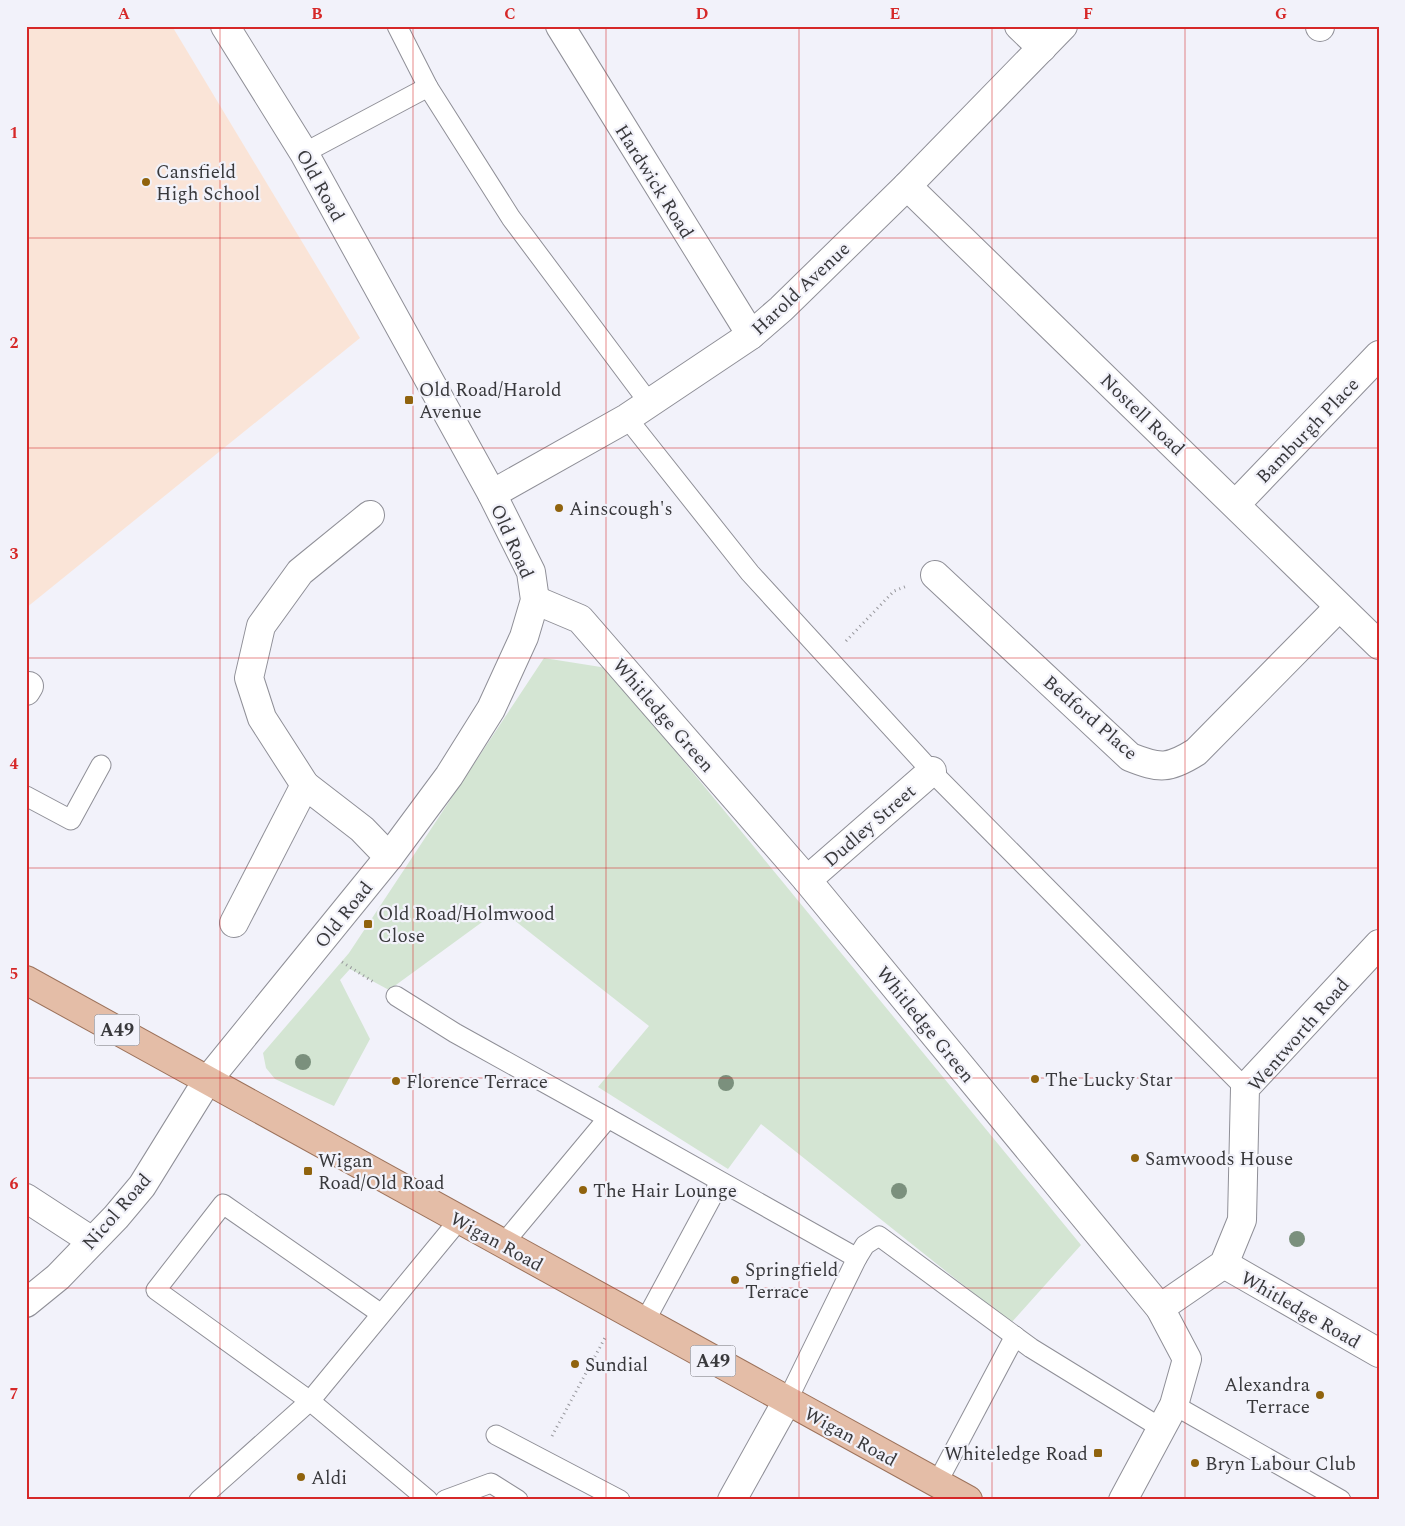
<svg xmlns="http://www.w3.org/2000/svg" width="1405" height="1526" viewBox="0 0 1405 1526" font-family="Spectral,serif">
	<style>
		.education { fill: #fae4d7 }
		.green { fill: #d4e5d3 }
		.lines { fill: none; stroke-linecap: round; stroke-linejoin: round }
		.service-casing { stroke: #8f8f97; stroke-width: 21 }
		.minor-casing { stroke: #8f8f97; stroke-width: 30 }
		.tertiary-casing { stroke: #8f8f97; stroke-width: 30 }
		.primary-casing { stroke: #9c725b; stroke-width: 30 }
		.path { stroke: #96969b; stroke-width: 3; stroke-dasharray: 1 4; stroke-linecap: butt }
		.service { stroke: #fff; stroke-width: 19 }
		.minor { stroke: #fff; stroke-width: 28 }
		.tertiary { stroke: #fff; stroke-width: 28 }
		.primary { stroke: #e4bda7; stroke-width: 28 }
		.tree { fill: #7b907d }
		.grid { fill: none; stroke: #d62828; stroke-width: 1; stroke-opacity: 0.55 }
		.poi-dot { fill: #90630d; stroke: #f2f2fa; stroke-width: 2 }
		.labels { text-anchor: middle; stroke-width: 4.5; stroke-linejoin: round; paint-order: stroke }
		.shield { fill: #f2f2fa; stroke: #707075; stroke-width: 1 }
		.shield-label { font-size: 18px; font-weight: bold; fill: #39393c }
		.poi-label { font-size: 19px; fill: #39393c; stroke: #f2f2fa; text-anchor: start }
		.street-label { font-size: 19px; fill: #39393c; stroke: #f2f2fa }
		.neatline { fill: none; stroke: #d62828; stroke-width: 2 }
		.grid-label { font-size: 16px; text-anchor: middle; font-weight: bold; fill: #d62828 }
	</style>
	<rect width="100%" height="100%" fill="#f2f2fa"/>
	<path class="education" d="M26 26H172L360 338 26 608Z"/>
	<path class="green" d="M544 658 607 668 1081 1245 1011 1323 761 1124 728 1169 598 1087 649 1026 500 909 389 990 350 969 340 980 370 1039 334 1106 275 1079 266 1068 263 1053 349 953Z"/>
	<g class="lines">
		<defs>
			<g id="service">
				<path d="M397 26 428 87"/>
				<path d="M304 153 428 87 511 218 650 404"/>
				<path d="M627 418 750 573 934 774 1245 1088"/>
				<path d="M26 796 71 820 101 765"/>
				<path d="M396 996 455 1033 608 1118"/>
				<path d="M503 1244 608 1118 857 1258"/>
				<path d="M644 1323 720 1182"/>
				<path d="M787 1401 857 1258 865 1245 879 1236 1031 1348 1161 1428"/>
				<path d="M1174 1405 1341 1500"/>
				<path d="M496 1435 620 1500"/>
				<path d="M937 1483 1015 1336"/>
				<path d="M199 1500 310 1401 156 1290 223 1204 380 1313"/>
				<path d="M428 1500 310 1401 459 1220"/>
				<path d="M445 1500 491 1483 518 1500"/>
			</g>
			<g id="minor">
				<path d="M560 26 751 335"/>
				<path d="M1019 26 1042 48"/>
				<path d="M1320 26V27"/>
				<path d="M907 186 1379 645"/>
				<path d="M492 494 627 418 751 335 781 309 907 186 1063 26"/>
				<path d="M1236 504 1379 355"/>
				<path d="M370 515 300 572 261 626 249 678 262 718 305 785 362 829 389 857"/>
				<path d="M935 575 1130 757C1160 769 1169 769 1196 752L1339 607"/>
				<path d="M535 600 580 619 807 880 1160 1308 1187 1359 1174 1405 1123 1500"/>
				<path d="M26 691 29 686"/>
				<path d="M807 880 932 771"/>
				<path d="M234 923 305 785"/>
				<path d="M26 1198 92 1241"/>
				<path d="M1224 1264 1379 1353"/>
				<path d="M1160 1308 1224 1264 1242 1220 1245 1088 1379 944"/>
				<path d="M732 1500 787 1401"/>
			</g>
			<path id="tertiary" d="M26 1303 58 1277 116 1217 142 1186 207 1081 389 857 449 776 491 709 524 637 535 600 531 572 492 494 304 153 225 26"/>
			<path id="primary" d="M26 980 968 1500"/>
		</defs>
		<use href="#service" class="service-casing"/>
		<use href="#minor" class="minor-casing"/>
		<use href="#tertiary" class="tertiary-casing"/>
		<use href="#primary" class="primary-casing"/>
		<g class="path">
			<path d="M846 641 894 591 907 586"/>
			<path d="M342 962 375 983"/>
			<path d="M552 1436 606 1336"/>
		</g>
		<use href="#service" class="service"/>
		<use href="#minor" class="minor"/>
		<use href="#tertiary" class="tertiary"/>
		<use href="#primary" class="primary"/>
	</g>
	<g class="tree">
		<circle cx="303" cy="1062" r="8"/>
		<circle cx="726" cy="1083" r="8"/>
		<circle cx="899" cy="1191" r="8"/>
		<circle cx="1297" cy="1239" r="8"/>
	</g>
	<path class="grid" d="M220 26V1500M413 26V1500M606 26V1500M799 26V1500M992 26V1500M1185 26V1500M26 238H1379M26 448H1379M26 658H1379M26 868H1379M26 1078H1379M26 1288H1379"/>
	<g class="poi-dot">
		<circle cx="146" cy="182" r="5"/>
		<rect x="404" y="395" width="10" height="10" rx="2.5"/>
		<circle cx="559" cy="508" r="5"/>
		<rect x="363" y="919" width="10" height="10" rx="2.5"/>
		<circle cx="1035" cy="1079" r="5"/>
		<circle cx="396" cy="1081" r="5"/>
		<circle cx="1135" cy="1158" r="5"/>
		<rect x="303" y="1166" width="10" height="10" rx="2.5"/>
		<circle cx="583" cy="1190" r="5"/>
		<circle cx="735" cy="1280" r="5"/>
		<circle cx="575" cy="1364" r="5"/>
		<circle cx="1320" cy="1395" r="5"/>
		<rect x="1093" y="1448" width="10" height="10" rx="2.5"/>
		<circle cx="1195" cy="1463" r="5"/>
		<circle cx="301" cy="1477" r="5"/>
	</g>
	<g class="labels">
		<g class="shield">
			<rect x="94.5" y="1014.5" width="45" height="31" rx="4"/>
			<rect x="690.5" y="1345.5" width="45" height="31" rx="4"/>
		</g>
		<g class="shield-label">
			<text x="117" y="1036">A49</text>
			<text x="713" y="1367">A49</text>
		</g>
		<g class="poi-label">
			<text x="156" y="178">Cansfield<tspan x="156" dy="22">High School</tspan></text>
			<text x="419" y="396">Old Road/Harold<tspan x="419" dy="22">Avenue</tspan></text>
			<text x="569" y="515">Ainscough's</text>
			<text x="378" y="920">Old Road/Holmwood<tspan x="378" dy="22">Close</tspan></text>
			<text x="1045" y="1086">The Lucky Star</text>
			<text x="406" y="1088">Florence Terrace</text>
			<text x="1145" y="1165">Samwoods House</text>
			<text x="318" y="1167">Wigan<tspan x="318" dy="22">Road/Old Road</tspan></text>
			<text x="593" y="1197">The Hair Lounge</text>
			<text x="745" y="1276">Springfield<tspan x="745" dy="22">Terrace</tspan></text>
			<text x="585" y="1371">Sundial</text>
			<text x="1310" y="1391" text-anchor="end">Alexandra<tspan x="1310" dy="22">Terrace</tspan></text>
			<text x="1088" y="1460" text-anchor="end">Whiteledge Road</text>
			<text x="1205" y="1470">Bryn Labour Club</text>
			<text x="311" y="1484">Aldi</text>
		</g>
		<g class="street-label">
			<text transform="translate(655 181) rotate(58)" y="7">Hardwick Road</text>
			<text transform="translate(321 185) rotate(61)" y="7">Old Road</text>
			<text transform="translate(800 288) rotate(-43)" y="7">Harold Avenue</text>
			<text transform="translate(1143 414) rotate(44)" y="7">Nostell Road</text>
			<text transform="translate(1307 430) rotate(-46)" y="7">Bamburgh Place</text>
			<text transform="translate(513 541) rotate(66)" y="7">Old Road</text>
			<text transform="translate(664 715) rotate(49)" y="7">Whitledge Green</text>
			<text transform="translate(1091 717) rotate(41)" y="7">Bedford Place</text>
			<text transform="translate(869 825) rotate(-41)" y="7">Dudley Street</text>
			<text transform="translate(343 914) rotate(-51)" y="7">Old Road</text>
			<text transform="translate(926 1024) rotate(51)" y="7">Whitledge Green</text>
			<text transform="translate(1298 1034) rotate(-49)" y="7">Wentworth Road</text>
			<text transform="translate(116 1211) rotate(-49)" y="7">Nicol Road</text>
			<text transform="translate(497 1241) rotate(29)" y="7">Wigan Road</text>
			<text transform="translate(1301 1309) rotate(30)" y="7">Whitledge Road</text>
			<text transform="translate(851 1436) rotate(29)" y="7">Wigan Road</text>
		</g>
	</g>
	<rect width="1405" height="1526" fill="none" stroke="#f2f2fa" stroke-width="55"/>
	<rect x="28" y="28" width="1350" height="1470" class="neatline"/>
	<g class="grid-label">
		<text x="124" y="19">A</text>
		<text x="317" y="19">B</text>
		<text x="510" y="19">C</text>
		<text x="702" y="19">D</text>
		<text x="895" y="19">E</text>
		<text x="1088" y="19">F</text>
		<text x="1281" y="19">G</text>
		<text x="14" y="138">1</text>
		<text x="14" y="348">2</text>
		<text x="14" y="559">3</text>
		<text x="14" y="769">4</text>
		<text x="14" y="979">5</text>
		<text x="14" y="1189">6</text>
		<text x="14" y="1399">7</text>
	</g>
</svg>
